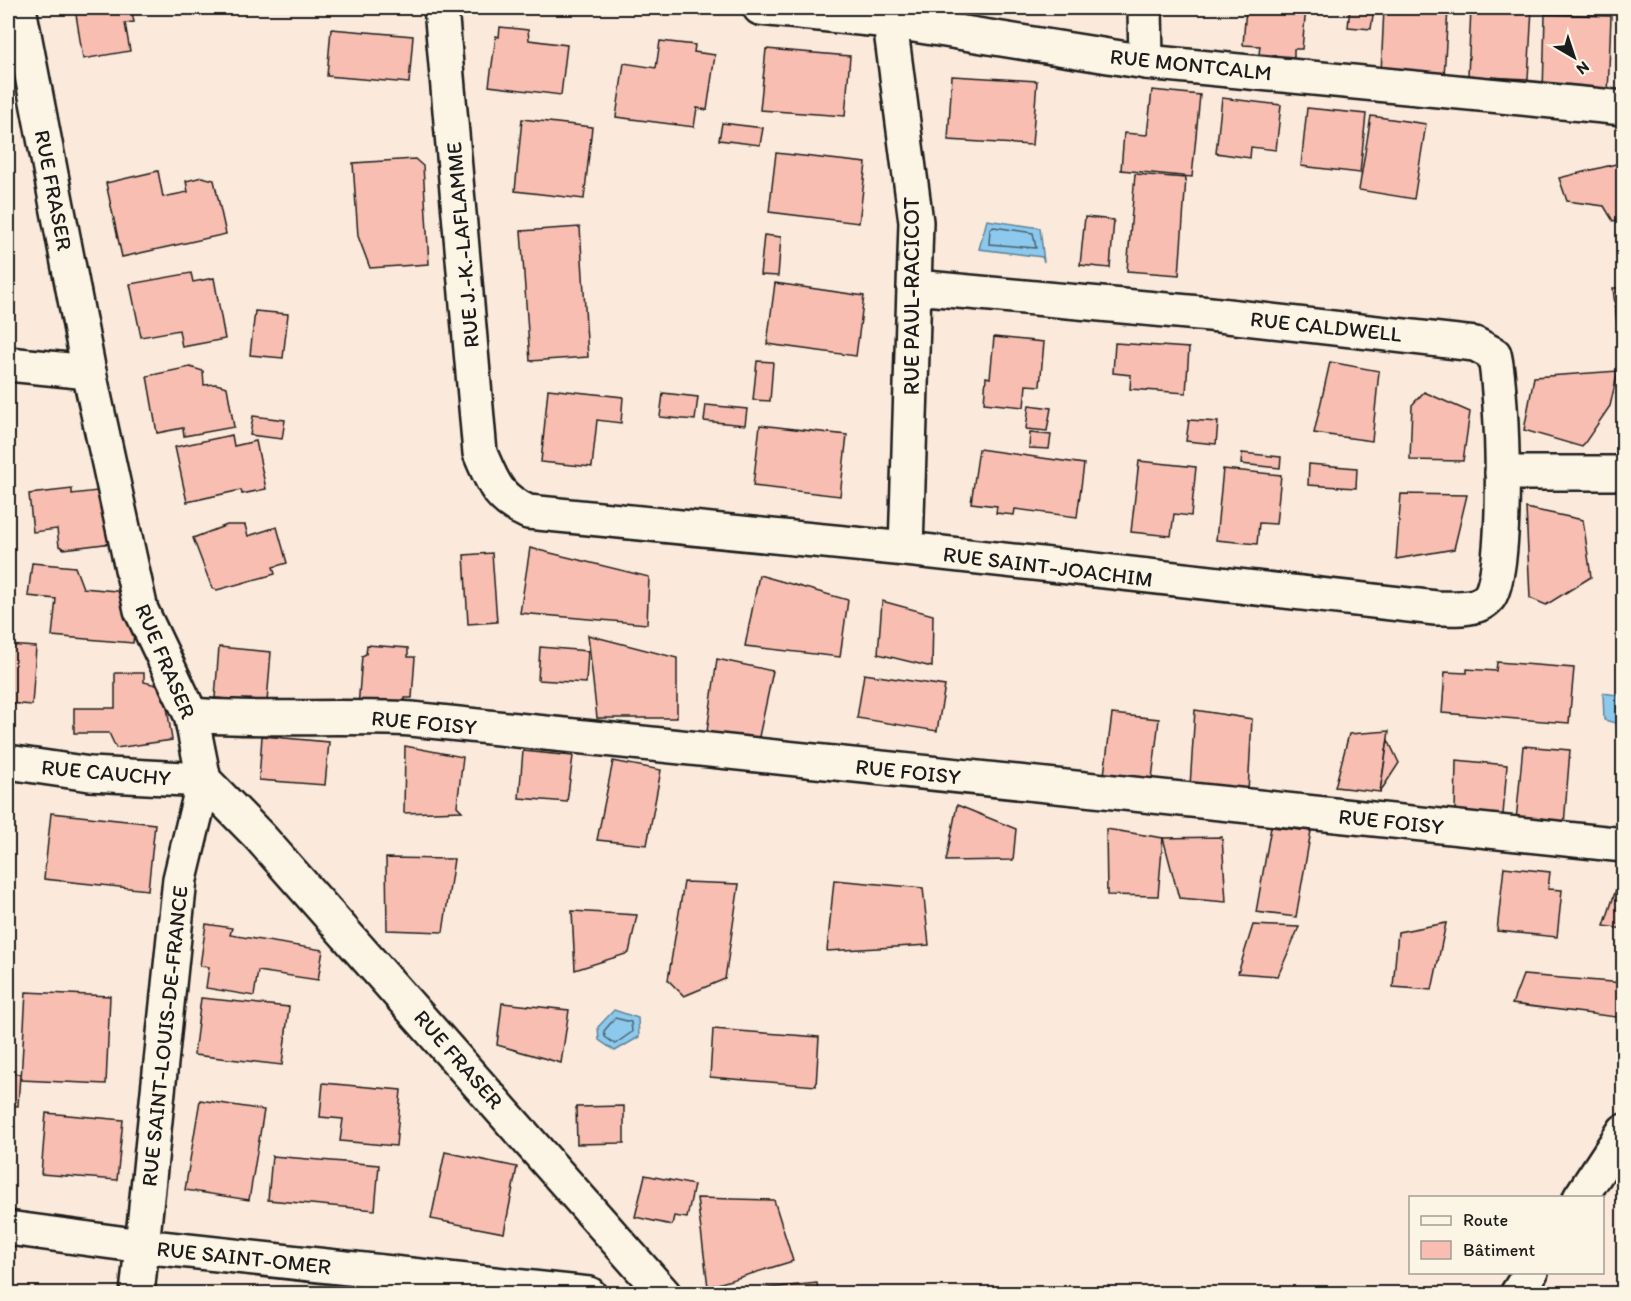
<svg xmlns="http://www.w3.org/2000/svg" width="1631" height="1301" viewBox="0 0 1631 1301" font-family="Itim,sans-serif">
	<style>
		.water { fill: #8cc9ec; stroke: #5f8499; stroke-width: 1.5 }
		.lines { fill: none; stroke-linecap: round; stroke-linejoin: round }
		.shore { stroke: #49616f; stroke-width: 1.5 }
		.building { fill: #f8beb1; stroke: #1c1c1c; stroke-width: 1.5 }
		.minor-casing { stroke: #1c1c1c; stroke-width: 38 }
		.minor { stroke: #fcf5e5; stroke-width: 33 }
		.labels { text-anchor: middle; stroke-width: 5; stroke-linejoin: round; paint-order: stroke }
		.street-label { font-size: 22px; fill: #1c1c1c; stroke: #fcf5e5 }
	</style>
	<rect width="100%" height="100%" fill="#fbeadb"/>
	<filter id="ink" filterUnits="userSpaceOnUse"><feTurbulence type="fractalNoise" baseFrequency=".0167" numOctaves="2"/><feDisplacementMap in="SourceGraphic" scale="12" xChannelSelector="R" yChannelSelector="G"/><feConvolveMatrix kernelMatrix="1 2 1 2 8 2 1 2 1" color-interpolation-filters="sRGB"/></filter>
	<g filter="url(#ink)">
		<g class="water">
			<path d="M987 220 1040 228 1044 262 1042 257 979 249Z"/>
			<path d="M1603 693 1623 696V725L1604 720Z"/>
			<path d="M614 1010 638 1018 639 1037 615 1051 599 1040 598 1027Z"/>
		</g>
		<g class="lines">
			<g class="shore">
				<path d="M994 227 1033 233 1036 248 989 244 990 229Z"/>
				<path d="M615 1018 631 1022 632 1032 615 1044 605 1037 604 1031Z"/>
			</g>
		</g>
		<g class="building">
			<path d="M75 8H131L134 22 125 23 130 51 83 59Z"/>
			<path d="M1246 8H1306L1302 49H1294V57L1259 54 1260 46 1243 45Z"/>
			<path d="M1350 8H1374L1371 29 1348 27Z"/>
			<path d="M1384 8H1448L1444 77 1381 73Z"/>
			<path d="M1471 8H1532L1528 79 1468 76Z"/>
			<path d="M1545 14 1611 16 1608 95 1543 93Z"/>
			<path d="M500 27 528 30 529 40 567 45 561 95 489 86 496 36 499 37Z"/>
			<path d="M331 29 413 36 409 83 327 76Z"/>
			<path d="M660 41 695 45 694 52 715 55 707 110 697 108 694 127 616 117 624 63 656 68Z"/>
			<path d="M766 49 850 56 845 116 760 110Z"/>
			<path d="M952 76 1037 81 1032 145 948 140Z"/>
			<path d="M1152 90 1200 95 1192 177 1121 170 1124 133 1147 135Z"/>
			<path d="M8 91 15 142 8 143Z"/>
			<path d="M1222 98 1281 105 1276 150 1251 147 1250 158 1216 153Z"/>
			<path d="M1307 108 1366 114 1360 173 1301 166Z"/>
			<path d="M1371 116 1426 124 1414 199 1359 190Z"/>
			<path d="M522 119 592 127 584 199 515 191Z"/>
			<path d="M722 123 763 128 760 145 719 140Z"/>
			<path d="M776 153 866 163 859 223 769 212Z"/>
			<path d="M415 159 423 166 429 264 370 268 358 236 353 163Z"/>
			<path d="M1624 162V218L1613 221 1604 206 1567 201 1559 178Z"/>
			<path d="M158 171 163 197 188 192 186 181 202 177 214 180 226 234 122 257 106 183Z"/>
			<path d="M1135 174 1186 178 1179 275 1127 271Z"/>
			<path d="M1085 217 1114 220 1110 268 1080 265Z"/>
			<path d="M580 227 588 357 530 361 521 231Z"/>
			<path d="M8 235H13L14 286H8Z"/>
			<path d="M764 235 781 237 778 276 760 275Z"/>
			<path d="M191 273 193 282 214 278 225 339 182 347 179 330 141 337 130 284Z"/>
			<path d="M775 283 864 296 856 356 767 344Z"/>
			<path d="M1613 288H1624V323H1617Z"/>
			<path d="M255 311 288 314 283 358 250 355Z"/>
			<path d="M994 337 1044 342 1040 386 1026 385 1024 407 984 403 986 377 990 378Z"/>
			<path d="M1115 343 1189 348 1186 393 1130 389 1131 375 1113 373Z"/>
			<path d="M757 361 773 362 770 401 753 400Z"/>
			<path d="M1330 362 1379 371 1372 441 1314 433Z"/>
			<path d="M190 367 203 371 204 385 216 384 227 387 234 427 184 436 183 428 157 433 147 376Z"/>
			<path d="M1618 371 1610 406 1582 447 1524 430 1534 377Z"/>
			<path d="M548 389 623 397 621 423 597 420 592 467 541 462Z"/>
			<path d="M1424 392 1470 412 1463 461 1410 460 1412 405Z"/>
			<path d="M663 393 698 397 695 420 660 417Z"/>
			<path d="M706 405 747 409 745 425 704 421Z"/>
			<path d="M1029 405 1051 408 1047 431 1026 429Z"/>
			<path d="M253 416 285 420 282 439 250 435Z"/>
			<path d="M1189 420 1218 422 1216 444 1186 441Z"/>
			<path d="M760 425 847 435 840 496 753 486Z"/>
			<path d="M1030 433 1051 435 1049 449 1029 448Z"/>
			<path d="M232 435 234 446 256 441 266 489 242 494 241 490 187 502 175 447Z"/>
			<path d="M979 449 1084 464 1077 517 1015 509 1014 515 996 513 997 506 971 503Z"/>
			<path d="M1242 453 1281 457 1280 468 1241 464Z"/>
			<path d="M1139 461 1196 467 1191 516 1174 514 1171 536 1131 532Z"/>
			<path d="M1309 464 1357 468 1356 488 1308 485Z"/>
			<path d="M1223 469 1281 475 1276 524 1259 523 1257 544 1216 540Z"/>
			<path d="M72 489V494L114 489 120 542 64 549 59 546 57 529 33 532 29 494Z"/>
			<path d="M1401 494 1467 495 1454 549 1396 559Z"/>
			<path d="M1526 508 1583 520 1591 577 1546 605 1530 598Z"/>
			<path d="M227 525H245L248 536 277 527 287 563 273 567 275 574 217 590 212 588 193 538Z"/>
			<path d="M530 548 649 577 647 624 520 613Z"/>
			<path d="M492 553 497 622 468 624 464 555Z"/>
			<path d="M32 563 75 567 83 588 138 593 133 643 52 636 56 599 28 596Z"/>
			<path d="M759 575 848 600 840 657 745 646Z"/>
			<path d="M882 601 933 615 932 667 878 654Z"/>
			<path d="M588 635 677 658V718H597Z"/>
			<path d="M8 645 36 647 32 705 8 703Z"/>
			<path d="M367 645 408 648V657H415L412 698H405L404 712 358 708 362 656 366 654Z"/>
			<path d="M219 647 271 652 267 702 215 698Z"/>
			<path d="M540 647 588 651 586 683 538 680Z"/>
			<path d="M717 659 773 671 757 746 706 739Z"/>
			<path d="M1497 662 1574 668 1569 723 1442 713 1445 672 1467 673V669L1496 671Z"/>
			<path d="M115 673H144V682L164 687 172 740 116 748 109 733H74V708H115Z"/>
			<path d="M864 674 945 686 937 731 857 718Z"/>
			<path d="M1195 710 1252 719 1248 792 1190 786Z"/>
			<path d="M1112 714 1159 719 1152 779 1104 775Z"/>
			<path d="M1389 731 1380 792 1335 787 1349 734Z"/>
			<path d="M262 736 329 742 325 785 259 780Z"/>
			<path d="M1388 740 1399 763 1380 792Z"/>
			<path d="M405 746 463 757 457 806 462 811 404 813Z"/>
			<path d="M1523 746 1570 750 1564 825 1516 821Z"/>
			<path d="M523 751 573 756 567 802 519 798Z"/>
			<path d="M1456 760 1507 765 1503 815 1455 812Z"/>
			<path d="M613 761 661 770 647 845 597 840Z"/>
			<path d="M957 805 1016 829 1013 860 946 861Z"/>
			<path d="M51 813 155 824 148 890 44 879Z"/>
			<path d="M1271 827 1311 831 1296 917 1256 912Z"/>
			<path d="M1106 829 1163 838 1158 896 1107 895Z"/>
			<path d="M1222 837 1226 902 1179 898 1163 838Z"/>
			<path d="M386 858 454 859 443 932 387 930Z"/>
			<path d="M1624 865V929L1604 926Z"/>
			<path d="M1504 867 1550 872 1548 889 1562 890 1557 937 1497 931Z"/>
			<path d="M834 880 923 888 929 945 827 951Z"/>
			<path d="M684 882 739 884 725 979 684 996 668 980Z"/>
			<path d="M572 911 637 915 629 953 575 970Z"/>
			<path d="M1446 923 1432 990 1393 987 1398 932Z"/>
			<path d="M206 924 232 928 230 935 323 950 318 980 258 971 254 996 206 988 209 967 200 966Z"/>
			<path d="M1253 925 1299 927 1278 976 1238 973Z"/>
			<path d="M1523 975 1624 983V1018L1512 1004Z"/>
			<path d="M26 992 110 996 106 1084 21 1080Z"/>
			<path d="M201 998 289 1007 282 1065 194 1055Z"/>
			<path d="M502 1003 569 1010 561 1063 497 1045Z"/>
			<path d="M713 1029 819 1037 816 1086 710 1077Z"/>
			<path d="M8 1073 20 1074 18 1106 8 1105Z"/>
			<path d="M323 1083 401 1090 396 1146 340 1141 343 1119 320 1117Z"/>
			<path d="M200 1100 264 1110 249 1200 185 1190Z"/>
			<path d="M624 1106V1143L577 1144 576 1107Z"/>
			<path d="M46 1113 123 1120 117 1180 41 1174Z"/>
			<path d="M445 1152 517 1167 504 1233 431 1219Z"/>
			<path d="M272 1156 379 1165 375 1210 268 1200Z"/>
			<path d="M645 1175 694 1185 687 1218 674 1216 672 1225 635 1217Z"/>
			<path d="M697 1198 774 1200 793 1261 708 1287Z"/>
			<path d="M817 1283 818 1294H743L742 1291Z"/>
		</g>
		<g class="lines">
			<defs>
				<g id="minor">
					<path d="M19 8 89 372 141 610 191 715 204 780 260 837 664 1294"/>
					<path d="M441 8 480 453C493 483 497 498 528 512L906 549 1436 608C1452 608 1478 611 1489 597 1509 573 1503 389 1494 354L1475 344 1210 314 915 287"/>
					<path d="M760 8 889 21 1146 62 1624 108"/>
					<path d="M888 8 916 222 906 549"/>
					<path d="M1145 8 1146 62"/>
					<path d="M8 364 89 372"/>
					<path d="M1502 473H1624"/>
					<path d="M191 715C264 721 338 715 411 719L1624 845"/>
					<path d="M8 762 90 774 204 780"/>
					<path d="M1580 1198 1624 1131"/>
					<path d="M8 1228 142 1246 589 1294"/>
					<path d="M137 1294 180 879 204 780"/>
					<path d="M1517 1294 1531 1272"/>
				</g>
			</defs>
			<use href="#minor" class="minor-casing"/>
			<use href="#minor" class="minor"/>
		</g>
	</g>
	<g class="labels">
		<g class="street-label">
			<text transform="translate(1191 64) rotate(6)" y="8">RUE MONTCALM</text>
			<text transform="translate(54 190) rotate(79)" y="8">RUE FRASER</text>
			<text transform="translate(462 245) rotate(-95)" y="8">RUE J.-K.-LAFLAMME</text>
			<text transform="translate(911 296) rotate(-90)" y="8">RUE PAUL-RACICOT</text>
			<text transform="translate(1326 326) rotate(6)" y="8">RUE CALDWELL</text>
			<text transform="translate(1048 566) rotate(7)" y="8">RUE SAINT-JOACHIM</text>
			<text transform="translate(166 661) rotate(67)" y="8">RUE FRASER</text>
			<text transform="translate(424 722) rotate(5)" y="8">RUE FOISY</text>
			<text transform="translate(908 771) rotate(6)" y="8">RUE FOISY</text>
			<text transform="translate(106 772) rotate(5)" y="8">RUE CAUCHY</text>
			<text transform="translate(1391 821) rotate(6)" y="8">RUE FOISY</text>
			<text transform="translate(164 1036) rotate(-84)" y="8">RUE SAINT-LOUIS-DE-FRANCE</text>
			<text transform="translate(459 1059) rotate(49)" y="8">RUE FRASER</text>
			<text transform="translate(244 1257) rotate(6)" y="8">RUE SAINT-OMER</text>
		</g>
	</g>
	<rect width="1631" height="1301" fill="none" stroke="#fcf5e5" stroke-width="30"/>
	<rect x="15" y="15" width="1601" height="1271" fill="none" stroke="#1c1c1c" stroke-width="2" filter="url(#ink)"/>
	<rect x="1409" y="1196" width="195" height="78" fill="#fcf5e5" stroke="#a29e95" stroke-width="1.5"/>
	<rect x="1421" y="1216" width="30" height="9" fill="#fcf5e5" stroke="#a29e95" stroke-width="1.5"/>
	<text x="1463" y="1226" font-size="18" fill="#1c1c1c">Route</text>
	<rect x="1421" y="1241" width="30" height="18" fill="#f8beb1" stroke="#a29e95" stroke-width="1.5"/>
	<text x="1463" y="1256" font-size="18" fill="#1c1c1c">Bâtiment</text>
	<g transform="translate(1574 57) rotate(141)" stroke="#fcf5e5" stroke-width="4.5" paint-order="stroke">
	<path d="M0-4.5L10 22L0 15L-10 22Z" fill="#1c1c1c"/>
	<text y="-9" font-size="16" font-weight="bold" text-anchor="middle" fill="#1c1c1c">N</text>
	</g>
</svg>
